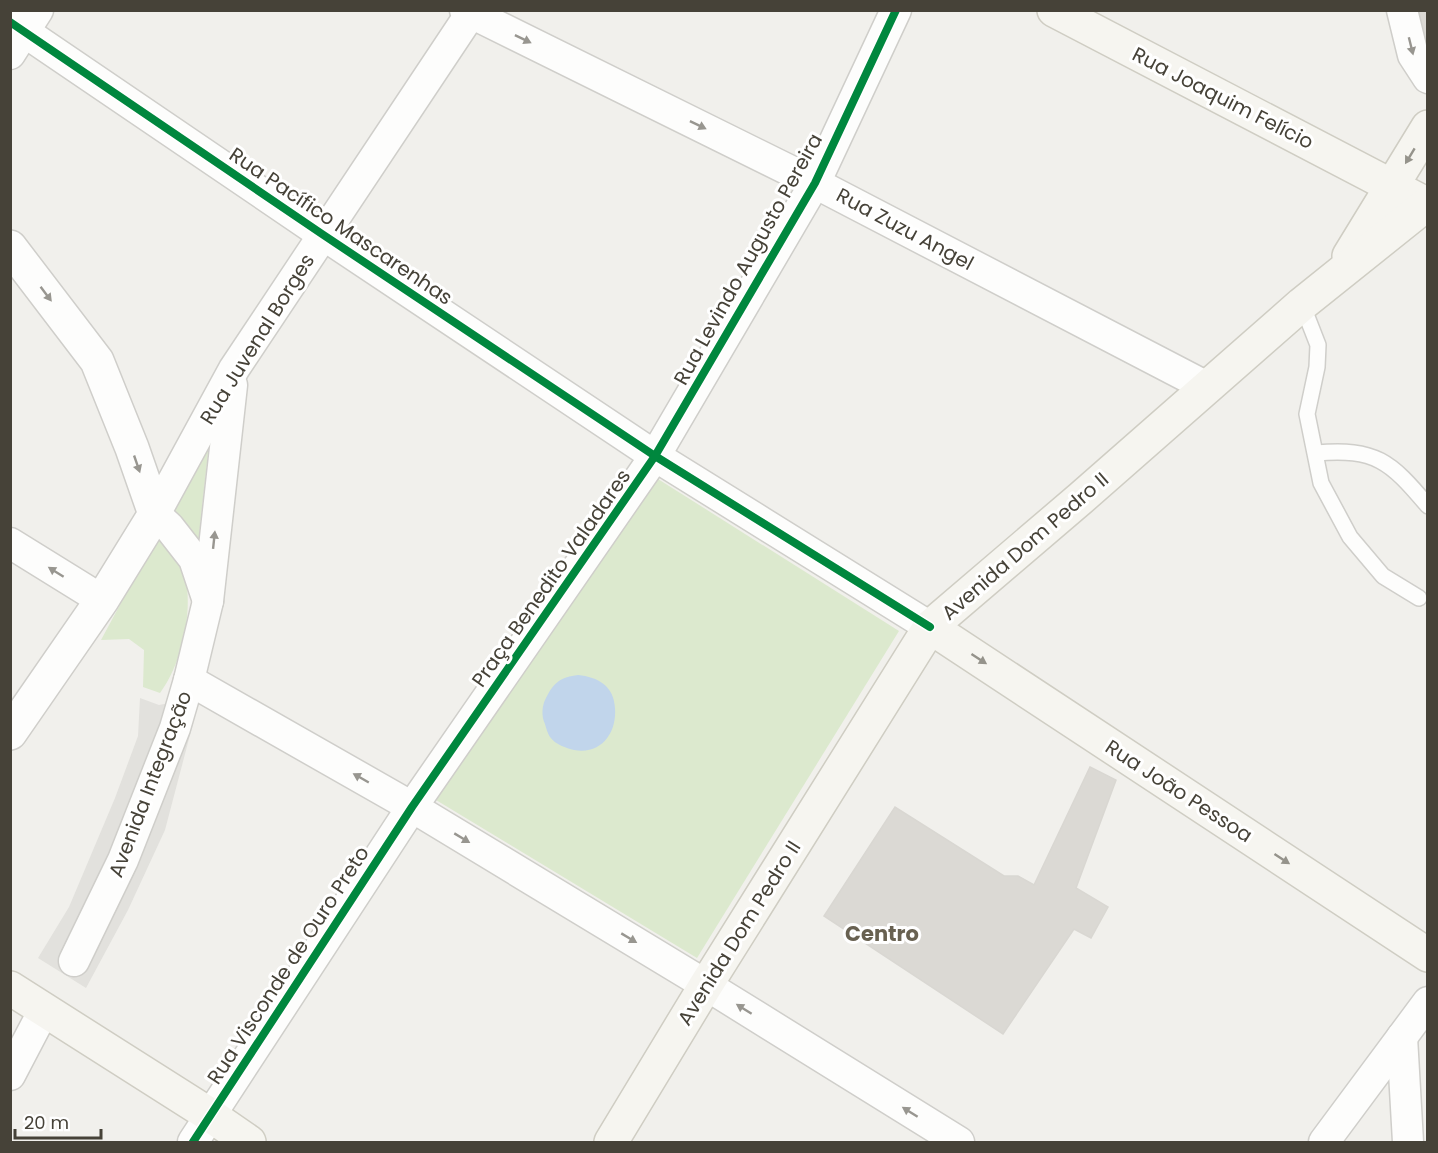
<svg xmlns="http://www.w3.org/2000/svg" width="1438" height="1153" viewBox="0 0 1438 1153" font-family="Poppins,sans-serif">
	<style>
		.green { fill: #dce9ce }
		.parking { fill: #e2e1dd }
		.water { fill: #c1d5eb }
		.building { fill: #dbd9d4; stroke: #d9d7d2; stroke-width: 1.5 }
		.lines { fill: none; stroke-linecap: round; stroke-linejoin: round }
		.service-casing { stroke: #cfceca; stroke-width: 18 }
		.minor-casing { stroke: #cfceca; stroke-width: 33 }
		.tertiary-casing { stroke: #cfceca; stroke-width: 36 }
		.secondary-casing { stroke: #cfcdc3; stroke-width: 36 }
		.service { stroke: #fdfdfc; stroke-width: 15 }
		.minor { stroke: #fdfdfc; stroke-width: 30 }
		.tertiary { stroke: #fdfdfc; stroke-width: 33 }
		.secondary { stroke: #f6f5f0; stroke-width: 33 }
		.cycleway-casing { stroke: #fff; stroke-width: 11 }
		.cycleway { stroke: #00873e; stroke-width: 8 }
		.oneway { fill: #989690 }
		.oneway2 { fill: #95938b }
		.labels { text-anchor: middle; stroke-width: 6; stroke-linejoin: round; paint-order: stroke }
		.street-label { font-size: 20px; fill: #464238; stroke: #fff }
		.neighbourhood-label { font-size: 21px; font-weight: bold; fill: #686151; stroke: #fff }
	</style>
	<rect width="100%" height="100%" fill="#f1f0ec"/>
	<g class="green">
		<path d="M209 444 198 546 169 513Z"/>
		<path d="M650 474 899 631 697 958 436 800Z"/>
		<path d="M157 536C163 542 172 549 175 557 180 565 185 577 187 587 191 622 180 666 160 693L143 687 144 650 129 639 101 640Z"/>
	</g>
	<path class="parking" d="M200 697 165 830 128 910 86 988 38 958 69 907 115 798 138 736 140 698 159 705Z"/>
	<path class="water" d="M578 675C598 677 614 686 615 708 617 733 601 755 574 750 566 748 556 745 550 737 548 734 546 728 545 724 541 716 542 705 546 698 554 682 561 677 578 675Z"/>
	<g class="building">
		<path d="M1416 10H1428V56Z"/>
		<path d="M1090 767 1116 780 1076 888 1108 907 1091 938 1074 929 1003 1034 824 916 895 807 1004 876H1018L1034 885Z"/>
	</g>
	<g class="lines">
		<defs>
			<g id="service">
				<path d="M1302 304 1318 345 1317 367 1307 414 1321 483 1350 537 1383 576 1419 598"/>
				<path d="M1316 453C1376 448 1390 461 1428 506"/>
			</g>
			<g id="minor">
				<path d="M465 10 815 183 1207 387"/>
				<path d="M1402 10 1413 55 1428 78"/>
				<path d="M10 22 322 234 655 456 930 627"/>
				<path d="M10 54 38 10"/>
				<path d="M10 543 102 600"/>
				<path d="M208 601 194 559 169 527 155 514 234 369 473 10"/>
				<path d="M189 680 412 807 706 985 959 1142"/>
				<path d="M74 961 123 860 175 728 189 680 208 601 232 385"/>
				<path d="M1402 1037 1408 1142"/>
				<path d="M10 1075 44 1010"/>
				<path d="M193 1142 412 807 655 456 815 183 896 10"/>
				<path d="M1324 1142 1428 1002"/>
			</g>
			<path id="tertiary" d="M10 247 97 361 132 448 155 514 102 600 10 733"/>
			<g id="secondary">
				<path d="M1054 10 1426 204"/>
				<path d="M1349 256 1428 127"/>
				<path d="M930 627 1428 955"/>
				<path d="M10 988 210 1115 249 1142"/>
				<path d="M611 1142 706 985 930 627 1081 498 1302 304 1428 203"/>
			</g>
		</defs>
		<use href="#service" class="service-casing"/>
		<use href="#minor" class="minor-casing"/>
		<use href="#tertiary" class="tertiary-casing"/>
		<use href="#secondary" class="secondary-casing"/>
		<use href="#service" class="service"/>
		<use href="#minor" class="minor"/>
		<use href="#tertiary" class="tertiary"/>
		<use href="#secondary" class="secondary"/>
		<defs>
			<g id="cycleway">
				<path d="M10 22 322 234 655 456 930 627"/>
				<path d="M193 1142 412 807 655 456 815 183 896 10"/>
			</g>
		</defs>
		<use href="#cycleway" class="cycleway-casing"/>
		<use href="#cycleway" class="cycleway"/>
	</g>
	<defs><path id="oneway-solid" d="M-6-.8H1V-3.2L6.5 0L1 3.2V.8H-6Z" transform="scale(1.5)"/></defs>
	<g class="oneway">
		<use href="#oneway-solid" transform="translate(523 39) rotate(26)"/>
		<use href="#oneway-solid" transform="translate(1411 46) rotate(76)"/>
		<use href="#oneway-solid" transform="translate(698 125) rotate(26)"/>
		<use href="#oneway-solid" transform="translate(46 294) rotate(53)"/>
		<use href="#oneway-solid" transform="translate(137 464) rotate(71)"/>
		<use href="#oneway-solid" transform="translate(214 540) rotate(-84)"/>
		<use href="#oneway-solid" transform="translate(56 572) rotate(-148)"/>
		<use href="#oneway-solid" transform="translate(361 778) rotate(-150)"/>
		<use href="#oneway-solid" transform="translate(462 838) rotate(31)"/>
		<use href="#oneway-solid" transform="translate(629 938) rotate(31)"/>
		<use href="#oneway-solid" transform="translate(744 1009) rotate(-148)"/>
		<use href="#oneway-solid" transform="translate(910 1112) rotate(-148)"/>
	</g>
	<g class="oneway2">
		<use href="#oneway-solid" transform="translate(1410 156) rotate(121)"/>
		<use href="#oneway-solid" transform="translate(979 659) rotate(33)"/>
		<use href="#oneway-solid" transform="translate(1282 859) rotate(33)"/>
	</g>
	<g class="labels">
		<g class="street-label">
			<text transform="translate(1223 98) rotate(27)" y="7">Rua Joaquim Felício</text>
			<text transform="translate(341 226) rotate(34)" y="7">Rua Pacífico Mascarenhas</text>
			<text transform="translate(905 229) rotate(28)" y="7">Rua Zuzu Angel</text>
			<text transform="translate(748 259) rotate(-61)" y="7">Rua Levindo Augusto Pereira</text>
			<text transform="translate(257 339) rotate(-58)" y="7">Rua Juvenal Borges</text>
			<text transform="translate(1025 546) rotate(-41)" y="7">Avenida Dom Pedro II</text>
			<text transform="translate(551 578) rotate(-55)" y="7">Praça Benedito Valadares</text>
			<text transform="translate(150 784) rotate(-69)" y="7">Avenida Integração</text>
			<text transform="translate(1179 791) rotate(33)" y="7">Rua João Pessoa</text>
			<text transform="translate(739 933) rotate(-58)" y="7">Avenida Dom Pedro II</text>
			<text transform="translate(288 965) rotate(-57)" y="7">Rua Visconde de Ouro Preto</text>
		</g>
		<g class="neighbourhood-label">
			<text x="882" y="941">Centro</text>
		</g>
	</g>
	<rect width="1438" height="1153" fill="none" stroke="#464238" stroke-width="24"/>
	<path d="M15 1129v9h86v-9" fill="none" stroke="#464238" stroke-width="3"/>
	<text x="24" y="1129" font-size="18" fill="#464238" stroke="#ffffff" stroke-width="4.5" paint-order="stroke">20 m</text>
</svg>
